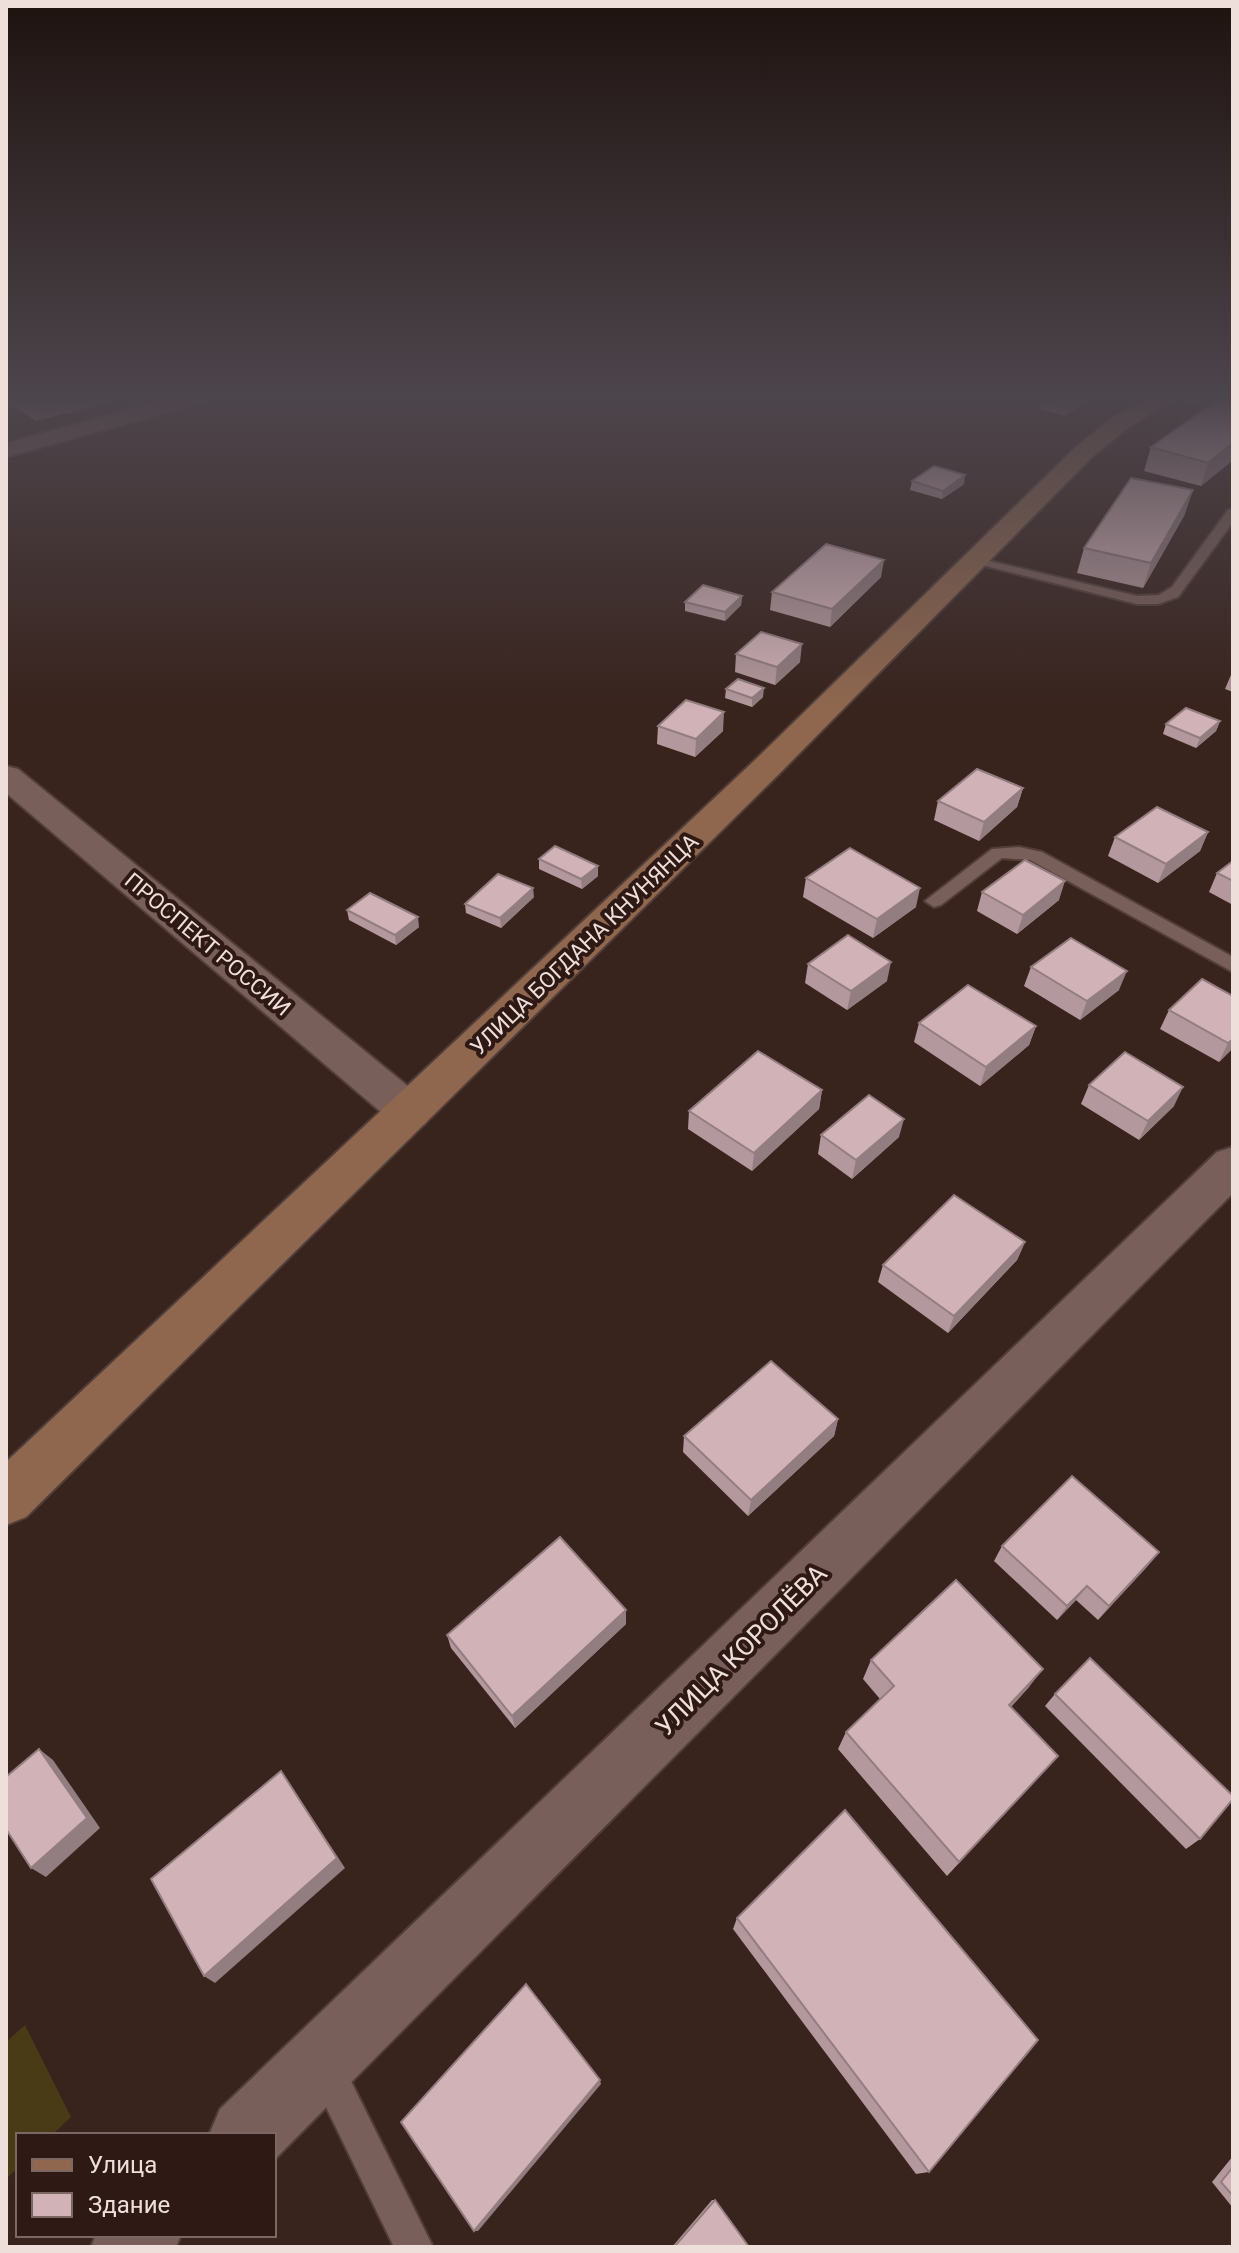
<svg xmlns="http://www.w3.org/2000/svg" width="1239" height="2253" viewBox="0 0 1239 2253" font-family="Roboto,sans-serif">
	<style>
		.green { fill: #493b16 }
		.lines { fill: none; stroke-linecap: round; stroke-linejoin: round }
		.service-casing { stroke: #513e3a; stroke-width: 4 }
		.minor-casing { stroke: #513e3a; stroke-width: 4 }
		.secondary-casing { stroke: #513e3a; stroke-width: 4 }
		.service { fill: #795f59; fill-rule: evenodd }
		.minor { fill: #795f59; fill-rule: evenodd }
		.secondary { fill: #8f674e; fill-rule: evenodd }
		.wall { fill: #b3999d }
		.shaded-wall { fill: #927d80 }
		.building { fill: #d0b2b7; stroke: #927d80; stroke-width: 2 }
		.labels { text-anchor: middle; stroke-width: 8; stroke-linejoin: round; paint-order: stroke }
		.street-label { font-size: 22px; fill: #eedfdb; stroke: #2e1914 }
		.near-street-label { font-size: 26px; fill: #eedfdb; stroke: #2e1914 }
	</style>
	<rect width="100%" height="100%" fill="#38231d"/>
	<path class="green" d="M25 2025 71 2117 52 2135H18V2168L6 2179V2042Z"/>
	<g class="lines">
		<defs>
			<g id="service">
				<path d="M1174 397H1191L1233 408V414Z"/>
				<path d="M1233 509V522L1178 597 1158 604H1137L970 562 977 558 1137 596 1159 595 1172 587 1228 510Z"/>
				<path d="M1019 847 1042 852 1233 957V972L1030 860 1002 858 941 905 934 907 925 901 992 849Z"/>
				<path d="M326 2052 339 2057 433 2247H394L308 2070 313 2057Z"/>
			</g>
			<g id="minor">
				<path d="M174 397H208L205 402 6 457V443Z"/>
				<path d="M6 766 18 769 425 1100 432 1112 425 1124 410 1128 395 1124 6 793Z"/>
				<path d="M1233 1147V1193L274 2160V2135H209L220 2109 1217 1152Z"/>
				<path d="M96 2235H181L176 2247H91Z"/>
			</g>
			<path id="secondary" d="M1151 397H1178L1129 427 1092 457 778 775 26 1517 6 1525V1462L754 761 1076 447 1113 417Z"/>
		</defs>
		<use href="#service" class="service-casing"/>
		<use href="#minor" class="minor-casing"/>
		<use href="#secondary" class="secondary-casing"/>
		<use href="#service" class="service"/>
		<use href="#minor" class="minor"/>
		<use href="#secondary" class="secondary"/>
	</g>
	<g class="wall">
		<path d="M6 397H128L36 421 15 407Z"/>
		<path d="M1047 397H1084L1082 404 1065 416 1039 409 1041 401Z"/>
		<path d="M1233 400V460L1201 486 1144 471 1151 447Z"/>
		<path d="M912 481 964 484 942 499 910 490Z"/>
		<path d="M1185 514 1143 588 1077 573 1084 548Z"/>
		<path d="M881 577 830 627 770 610 772 592Z"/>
		<path d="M742 596 741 605 725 621 685 611V602Z"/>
		<path d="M736 654 800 662 775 685 735 672Z"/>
		<path d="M1233 670V692L1225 689Z"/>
		<path d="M726 689 763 697 752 707 725 698Z"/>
		<path d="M1220 721 1216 731 1196 748 1163 734 1166 724Z"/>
		<path d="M658 726 723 731 695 757 657 744Z"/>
		<path d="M1023 788 1017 807 979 841 934 820 938 801Z"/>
		<path d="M1208 832 1200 851 1158 883 1108 856 1115 837Z"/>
		<path d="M539 859 598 876 582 889 539 869Z"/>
		<path d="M1233 861V905L1209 892 1217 873Z"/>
		<path d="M806 878 916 907 873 938 803 897Z"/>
		<path d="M982 892 1059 900 1017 934 977 911Z"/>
		<path d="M534 897 501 928 466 913 465 904Z"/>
		<path d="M347 910 419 927 396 945 349 920Z"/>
		<path d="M808 964 887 981 847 1010 805 983Z"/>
		<path d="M1031 967 1119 990 1080 1020 1024 986Z"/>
		<path d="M1233 996V1048L1219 1062 1160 1029 1169 1010Z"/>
		<path d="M919 1023 1036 1026 1029 1045 980 1086 914 1042Z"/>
		<path d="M1089 1085 1174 1106 1139 1140 1081 1104Z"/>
		<path d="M822 1090 819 1109 752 1171 688 1129 689 1111Z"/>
		<path d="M821 1135 899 1137 852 1179 818 1154Z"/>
		<path d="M1025 1242 1017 1260 948 1333 878 1282 883 1265Z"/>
		<path d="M838 1419 834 1436 748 1516 683 1452 684 1436Z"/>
		<path d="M1002 1546 1159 1552 1098 1620 1076 1600 1057 1620 994 1561Z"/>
		<path d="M626 1610V1624L515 1728 451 1648 447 1635Z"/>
		<path d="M871 1660 1029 1687 1011 1707 1058 1756 947 1876 838 1749 846 1732 880 1699 863 1679Z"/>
		<path d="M1055 1694 1200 1839 1186 1849 1045 1706Z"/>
		<path d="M737 1918 929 2172 916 2174 733 1929Z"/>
		<path d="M1233 2156V2208L1212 2182Z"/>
		<path d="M712 2200H715L749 2247H672Z"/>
	</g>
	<g class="shaded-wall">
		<path d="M6 397H12L15 407 6 409Z"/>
		<path d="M36 397H128L36 421 29 398Z"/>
		<path d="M1083 397H1084L1082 404 1065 416 1067 408Z"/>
		<path d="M1233 443V460L1201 486 1208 463Z"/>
		<path d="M965 475 964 484 942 499 943 491Z"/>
		<path d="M1193 490 1185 514 1143 588 1151 563Z"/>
		<path d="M884 560 881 577 830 627 832 609Z"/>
		<path d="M742 596 741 605 725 621V612Z"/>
		<path d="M802 644 800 662 775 685 777 667Z"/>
		<path d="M764 688 763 697 752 707V698Z"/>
		<path d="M724 712 723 731 695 757 696 739Z"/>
		<path d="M1220 721 1216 731 1196 748 1200 738Z"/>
		<path d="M1023 788 1017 807 979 841 984 822Z"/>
		<path d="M1208 832 1200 851 1158 883 1166 864Z"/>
		<path d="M598 866V876L582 889 581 879Z"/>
		<path d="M1065 881 1059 900 1017 934 1023 915Z"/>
		<path d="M533 888 534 897 501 928 500 918Z"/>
		<path d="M920 888 916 907 873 938 877 919Z"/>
		<path d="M418 917 419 927 396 945 395 935Z"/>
		<path d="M891 962 887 981 847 1010 851 991Z"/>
		<path d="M1127 971 1119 990 1080 1020 1087 1001Z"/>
		<path d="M1036 1026 1029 1045 980 1086 986 1067Z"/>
		<path d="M1233 1039V1048L1219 1062 1228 1043Z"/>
		<path d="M1183 1087 1174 1106 1139 1140 1148 1121Z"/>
		<path d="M822 1090 819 1109 752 1171 754 1153Z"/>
		<path d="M904 1119 899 1137 852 1179 856 1160Z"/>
		<path d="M1025 1242 1017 1260 948 1333 954 1316Z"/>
		<path d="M838 1419 834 1436 748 1516 751 1500Z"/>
		<path d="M1159 1552 1147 1567 1098 1620 1109 1606Z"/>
		<path d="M1087 1586 1076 1600 1057 1620 1067 1606Z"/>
		<path d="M626 1610V1624L515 1728 512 1716Z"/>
		<path d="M1043 1669 1029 1687 996 1722 1009 1705Z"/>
		<path d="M39 1749 53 1760 100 1828 46 1877 31 1868Z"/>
		<path d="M281 1771 345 1868 215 1983 204 1976Z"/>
		<path d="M600 2080 601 2084 478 2231H474Z"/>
	</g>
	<g class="building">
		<path d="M1047 397H1083L1067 408 1041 401Z"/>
		<path d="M1221 397 1233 400V443L1208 463 1151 447Z"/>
		<path d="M934 466 965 475 943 491 912 481Z"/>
		<path d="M1131 478 1193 490 1151 563 1084 548Z"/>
		<path d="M826 544 884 560 832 609 772 592Z"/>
		<path d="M703 585 742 596 725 612 685 602Z"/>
		<path d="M761 632 802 644 777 667 736 654Z"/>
		<path d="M738 679 764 688 752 698 726 689Z"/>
		<path d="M686 700 724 712 696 739 658 726Z"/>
		<path d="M1186 708 1220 721 1200 738 1166 724Z"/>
		<path d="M977 769 1023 788 984 822 938 801Z"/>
		<path d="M1157 807 1208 832 1166 864 1115 837Z"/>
		<path d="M555 846 598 866 581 879 539 859Z"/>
		<path d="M850 848 920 888 877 919 806 878Z"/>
		<path d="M1025 860 1065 881 1023 915 982 892Z"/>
		<path d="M1233 861V881L1217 873Z"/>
		<path d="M498 874 533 888 500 918 465 904Z"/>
		<path d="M370 893 418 917 395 935 347 910Z"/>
		<path d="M848 935 891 962 851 991 808 964Z"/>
		<path d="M1071 938 1127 971 1087 1001 1031 967Z"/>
		<path d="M1202 979 1233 996V1039L1228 1043 1169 1010Z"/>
		<path d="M968 985 1036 1026 986 1067 919 1023Z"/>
		<path d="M758 1051 822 1090 754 1153 689 1111Z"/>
		<path d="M1125 1052 1183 1087 1148 1121 1089 1085Z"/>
		<path d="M869 1095 904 1119 856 1160 821 1135Z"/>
		<path d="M954 1195 1025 1242 954 1316 883 1265Z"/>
		<path d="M771 1361 838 1419 751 1500 684 1436Z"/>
		<path d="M1072 1476 1159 1552 1109 1606 1087 1586 1067 1606 1002 1546Z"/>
		<path d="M560 1537 626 1610 512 1716 447 1635Z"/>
		<path d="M956 1580 1043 1669 1009 1705 1058 1756 959 1862 846 1732 894 1686 871 1660Z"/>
		<path d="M1090 1658 1233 1796V1799L1200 1839 1055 1694Z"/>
		<path d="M39 1749 87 1818 31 1868 6 1829V1777Z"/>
		<path d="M281 1771 337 1858 204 1976 151 1879Z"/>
		<path d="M845 1810 1038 2040 929 2172 737 1918Z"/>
		<path d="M526 1984 600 2080 474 2231 401 2122Z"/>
		<path d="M1233 2167V2196L1221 2182Z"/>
		<path d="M715 2200 749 2247H674Z"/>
	</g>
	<linearGradient id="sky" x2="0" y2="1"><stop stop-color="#1f1310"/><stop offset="0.56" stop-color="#4d454c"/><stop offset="1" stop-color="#4d454c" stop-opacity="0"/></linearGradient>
	<rect width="1239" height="712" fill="url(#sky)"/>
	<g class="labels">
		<g class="street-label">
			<text transform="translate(208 944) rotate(40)" y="8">ПРОСПЕКТ РОССИИ</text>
			<text transform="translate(584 944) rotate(-44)" y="8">УЛИЦА БОГДАНА КНУНЯНЦА</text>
		</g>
		<g class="near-street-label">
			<text transform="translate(741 1650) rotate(-45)" y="9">УЛИЦА КОРОЛЁВА</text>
		</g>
	</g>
	<rect width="1239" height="2253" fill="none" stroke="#eedfdb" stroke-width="16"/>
	<rect x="16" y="2133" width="260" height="104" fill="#2e1914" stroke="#7b6864" stroke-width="2"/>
	<rect x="32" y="2159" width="40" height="12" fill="#8f674e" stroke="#7b6864" stroke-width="2"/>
	<text x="88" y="2173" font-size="24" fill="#eedfdb">Улица</text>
	<rect x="32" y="2193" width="40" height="24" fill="#d0b2b7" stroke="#7b6864" stroke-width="2"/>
	<text x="88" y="2213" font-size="24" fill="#eedfdb">Здание</text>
</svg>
